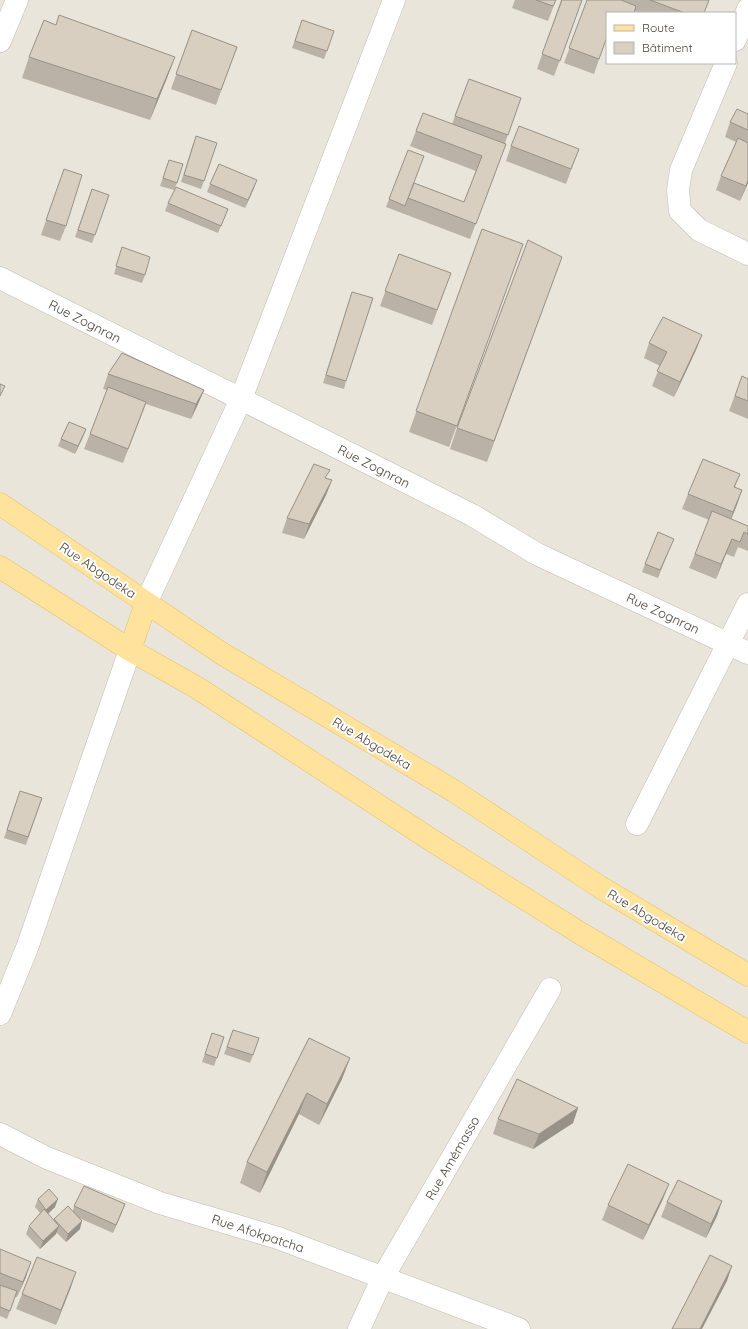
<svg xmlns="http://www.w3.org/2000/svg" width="748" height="1329" viewBox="0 0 748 1329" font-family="Quicksand,sans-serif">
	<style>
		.residential { fill: #eae5da; fill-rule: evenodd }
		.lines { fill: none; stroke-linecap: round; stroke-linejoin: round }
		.street-casing { stroke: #c2bbae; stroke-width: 23 }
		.primary-casing { stroke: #e6c16a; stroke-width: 23 }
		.street { stroke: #fff; stroke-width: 22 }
		.primary { stroke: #ffe39c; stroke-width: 22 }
		.wall { fill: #bab2a6 }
		.shaded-wall { fill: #979187 }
		.building { fill: #d8cfc1; stroke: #979187 }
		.labels { text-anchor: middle; stroke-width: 4; stroke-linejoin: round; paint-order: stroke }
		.street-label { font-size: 13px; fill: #4b4439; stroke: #fff }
	</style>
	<rect width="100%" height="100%" fill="#f6f3ec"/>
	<path class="residential" d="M0 0H748V1329H0ZM607 13H735V63H607Z"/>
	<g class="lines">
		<defs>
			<g id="street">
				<path d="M735 40 748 9"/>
				<path d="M0 41 17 0"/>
				<path d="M726 63 681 170 678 190 680 211 699 230 748 254"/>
				<path d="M0 278 472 515 537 554 748 653"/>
				<path d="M146 603 241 399 394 0"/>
				<path d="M637 824 748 604"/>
				<path d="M0 1014 27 948 130 650"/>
				<path d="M0 1134 47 1158 160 1203 278 1238 519 1329"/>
				<path d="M359 1329 383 1277 550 989"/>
			</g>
			<g id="primary">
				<path d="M0 504 221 653 454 791 600 887 748 975"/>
				<path d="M0 567 130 650 196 687 436 843 580 933 748 1032"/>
				<path d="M130 650 146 603"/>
			</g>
		</defs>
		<use href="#street" class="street-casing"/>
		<use href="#primary" class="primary-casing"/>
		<use href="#street" class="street"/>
		<use href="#primary" class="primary"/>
	</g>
	<g class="wall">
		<path d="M515 0H556L548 21 512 8Z"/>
		<path d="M561 0H582L554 76 537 69Z"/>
		<path d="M587 0H709L704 13H640L634 11 607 13V40L606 39 594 74 564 63Z"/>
		<path d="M302 20 327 51 324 59 292 48Z"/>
		<path d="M56 25 175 57 167 78 150 120 22 78 29 57Z"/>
		<path d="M192 30 237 47 216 105 171 89Z"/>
		<path d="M469 79 521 98 505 143 506 144 470 239 386 207 408 150 414 183 464 202 476 171 410 146 416 131 452 124Z"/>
		<path d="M748 114V183L740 201 716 190 721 176 736 142 725 137 730 122Z"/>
		<path d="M193 144 204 181 201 189 181 182Z"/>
		<path d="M511 146 579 149 566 184 506 161Z"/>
		<path d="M169 160 177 183 174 190 160 186Z"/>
		<path d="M64 169 66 226 60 241 41 235Z"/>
		<path d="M210 184 254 188 245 208 207 192Z"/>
		<path d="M92 189 109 195 92 243 75 237Z"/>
		<path d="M168 203 228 209 218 233 165 211Z"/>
		<path d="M482 229 523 244 449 447 409 432Z"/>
		<path d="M122 247 145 275 142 283 114 274Z"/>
		<path d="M399 254 451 273 432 325 380 306Z"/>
		<path d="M562 257 487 462 450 449 457 428Z"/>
		<path d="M352 292 346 381 344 389 323 383Z"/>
		<path d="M702 335 696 350 674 397 652 386 660 366 644 358 649 343Z"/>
		<path d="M108 374 204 390 198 404 191 419 146 404 123 463 84 449 107 390 103 389Z"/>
		<path d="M742 376 748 379V419L729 411Z"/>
		<path d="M86 429 75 454 58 446 61 439Z"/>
		<path d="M740 474 735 487 742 490 731 519 748 526V551L738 547 734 557 726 554 716 579 689 568 709 520 682 509 688 494Z"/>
		<path d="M327 479 332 480 326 495 304 539 282 533 287 518Z"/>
		<path d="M671 546 658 578 642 572 645 564Z"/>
		<path d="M20 791 42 798 26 845 4 838Z"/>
		<path d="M233 1030 253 1055 250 1063 224 1054Z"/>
		<path d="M212 1033 224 1037 214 1066 202 1062Z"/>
		<path d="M309 1038 350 1058 342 1079 319 1125 299 1114 260 1193 240 1183 247 1162Z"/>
		<path d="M578 1108 573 1123 533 1149 493 1134 498 1119Z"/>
		<path d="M38 1199 55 1207 48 1214 54 1220V1219L73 1211 74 1206 122 1212 113 1233 79 1218 80 1229 66 1242 56 1232V1234L40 1249 26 1234 29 1226 40 1213 35 1207Z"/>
		<path d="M663 1199 643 1240 602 1220 608 1205Z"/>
		<path d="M722 1201 717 1216 706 1238 661 1217 667 1202Z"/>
		<path d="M0 1249 26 1277 17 1297H15L7 1319 0 1316Z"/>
		<path d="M71 1287 56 1325 16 1309 22 1294Z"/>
	</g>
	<g class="shaded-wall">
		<path d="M175 57 167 78 150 120 157 99Z"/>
		<path d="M257 180 254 188 245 208 248 200Z"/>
		<path d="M748 180V183L740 201 746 186Z"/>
		<path d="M702 335 696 350 674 397 680 382Z"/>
		<path d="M204 390 198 404 191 419 196 404Z"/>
		<path d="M86 429 83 437 75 454 78 446Z"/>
		<path d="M332 480 326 495 304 539 309 524Z"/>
		<path d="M742 490 737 505 728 527 733 512Z"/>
		<path d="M732 539 716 579 721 564Z"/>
		<path d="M350 1058 342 1079 319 1125 327 1104Z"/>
		<path d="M307 1093 299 1114 260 1193 267 1172Z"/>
		<path d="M578 1108 573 1123 533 1149 539 1134Z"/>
		<path d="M669 1184 663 1199 643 1240 649 1225Z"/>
		<path d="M58 1199 55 1207 43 1218 46 1210Z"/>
		<path d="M722 1201 717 1216 706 1238 711 1224Z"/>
		<path d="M125 1204 122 1212 113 1233 116 1225Z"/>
		<path d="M82 1221 80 1229 66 1242 68 1234Z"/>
		<path d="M59 1226 56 1234 40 1249 43 1241Z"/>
		<path d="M31 1262 26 1277 17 1297Z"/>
		<path d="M732 1266 727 1281 702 1329H700Z"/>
		<path d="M76 1272 71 1287 56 1325 61 1310Z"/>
	</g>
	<g class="building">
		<path d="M536 0H556L553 6Z"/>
		<path d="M562 0H582L560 61 542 54Z"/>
		<path d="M587 0H621L636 6 634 13H607V37L599 59 569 48Z"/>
		<path d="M650 0H709L704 13H685Z"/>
		<path d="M59 15 175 57 157 99 29 57 44 20 56 25Z"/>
		<path d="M302 20 334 31 327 51 295 41Z"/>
		<path d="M192 30 237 47 221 90 176 74Z"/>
		<path d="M469 79 521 98 508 135 455 116Z"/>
		<path d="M737 109 748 114V130L730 122Z"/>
		<path d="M423 113 506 144 476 224 408 198 414 183 464 202 482 156 416 131Z"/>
		<path d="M519 126 579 149 571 169 511 146Z"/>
		<path d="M196 136 217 143 204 181 184 175Z"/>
		<path d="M738 138 748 143V180L746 186 721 176Z"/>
		<path d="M408 150 424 156 405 206 389 199Z"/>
		<path d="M169 160 183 164 177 183 163 178Z"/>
		<path d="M219 164 257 180 248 200 210 184Z"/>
		<path d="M64 169 82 175 66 226 46 220Z"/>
		<path d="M176 187 228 209 221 226 168 203Z"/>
		<path d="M92 189 109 195 95 235 78 230Z"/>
		<path d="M482 229 523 244 457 426 416 411Z"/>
		<path d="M528 240 562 257 494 441 457 428Z"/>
		<path d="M122 247 150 257 145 275 116 266Z"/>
		<path d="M399 254 451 273 437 310 385 291Z"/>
		<path d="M352 292 373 298 346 381 326 375Z"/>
		<path d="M663 317 702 335 680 382 657 371 667 352 649 343Z"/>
		<path d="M122 353 204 390 196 404 108 374Z"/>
		<path d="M742 376 748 379V401L735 396Z"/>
		<path d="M0 384 5 386 0 396Z"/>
		<path d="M108 387 146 402 128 449 90 434Z"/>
		<path d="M69 422 86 429 78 446 61 439Z"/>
		<path d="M703 459 740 474 734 487 742 490 733 512 688 494Z"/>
		<path d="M314 464 330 470 325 478 332 480 309 524 287 518Z"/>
		<path d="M712 511 748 526V534L744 532 740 542 732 539 721 564 695 554Z"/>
		<path d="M658 532 674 539 660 570 645 564Z"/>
		<path d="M20 791 42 798 28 837 7 830Z"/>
		<path d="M233 1030 259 1038 253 1055 227 1047Z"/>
		<path d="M212 1033 224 1037 217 1058 205 1054Z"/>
		<path d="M309 1038 350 1058 327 1104 307 1093 267 1172 247 1162Z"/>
		<path d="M517 1079 578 1108 539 1134 498 1119Z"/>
		<path d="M628 1164 669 1184 649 1225 608 1205Z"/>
		<path d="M678 1180 722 1201 711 1224 667 1202Z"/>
		<path d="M84 1186 125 1204 116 1225 74 1206Z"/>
		<path d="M49 1189 58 1199 46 1210 38 1199Z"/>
		<path d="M68 1206 82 1221 68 1234 54 1219Z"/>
		<path d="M44 1209 59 1226 43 1241 29 1226Z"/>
		<path d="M0 1249 31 1262 23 1282 0 1273Z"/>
		<path d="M710 1255 732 1266 700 1329H672Z"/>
		<path d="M37 1257 76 1272 61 1310 22 1294Z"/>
		<path d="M0 1285 17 1291 10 1311 0 1307Z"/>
	</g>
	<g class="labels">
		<g class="street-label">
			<text transform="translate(85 321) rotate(27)" y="5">Rue Zognran</text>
			<text transform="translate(374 466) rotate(27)" y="5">Rue Zognran</text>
			<text transform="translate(98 570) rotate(34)" y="5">Rue Abgodeka</text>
			<text transform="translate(663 613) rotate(25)" y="5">Rue Zognran</text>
			<text transform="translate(372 743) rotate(31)" y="5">Rue Abgodeka</text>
			<text transform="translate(647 915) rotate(31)" y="5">Rue Abgodeka</text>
			<text transform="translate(452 1158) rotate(-60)" y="5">Rue Amémasso</text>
			<text transform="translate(258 1233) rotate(18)" y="5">Rue Afokpatcha</text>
		</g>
	</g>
	<rect x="606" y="12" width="130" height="52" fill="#ffffff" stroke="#b7b4b0"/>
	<rect x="614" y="25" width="20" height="6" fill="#ffe39c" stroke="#b7b4b0"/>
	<text x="642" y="32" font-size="12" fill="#4b4439">Route</text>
	<rect x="614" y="42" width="20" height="12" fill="#d8cfc1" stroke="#b7b4b0"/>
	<text x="642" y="52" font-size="12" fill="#4b4439">Bâtiment</text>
</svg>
